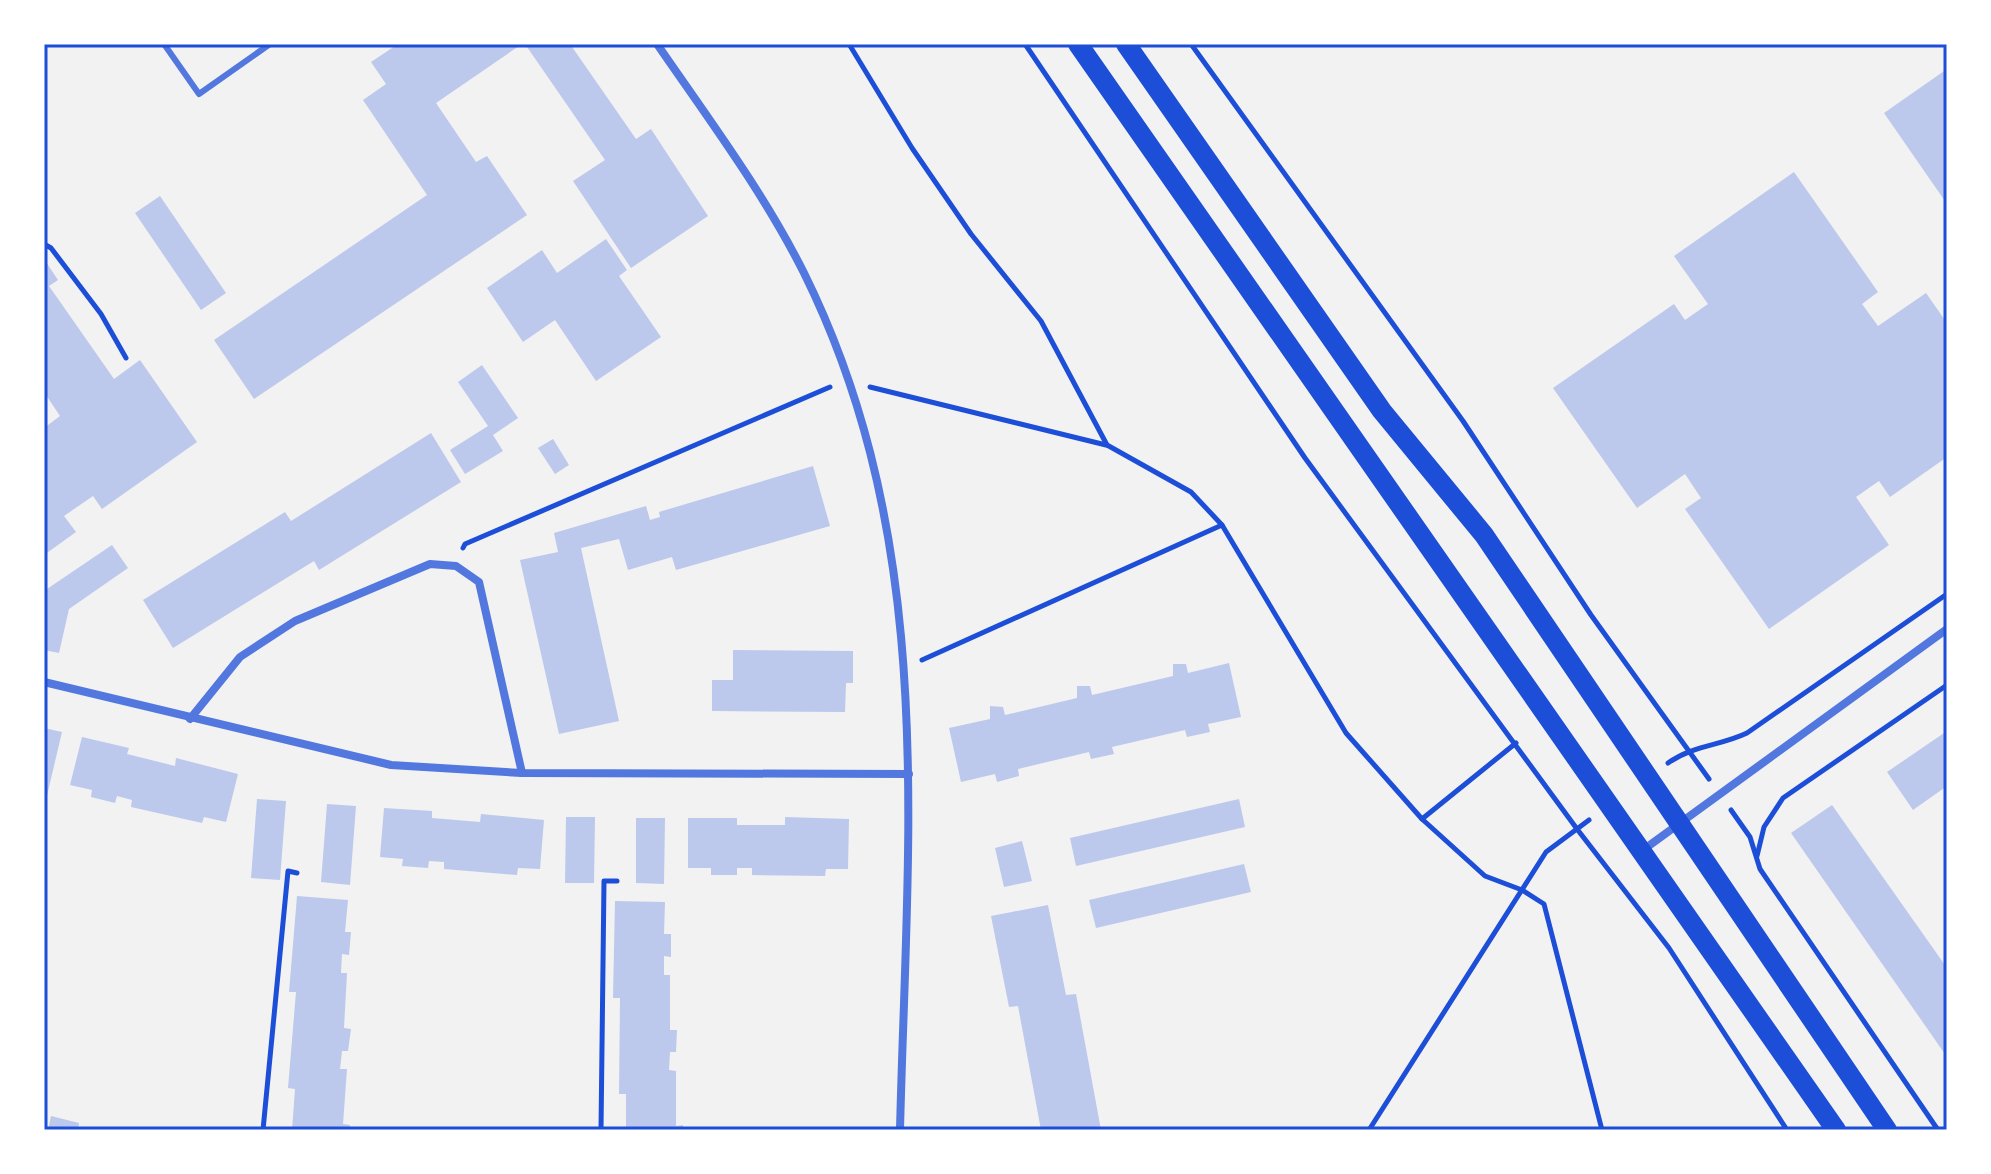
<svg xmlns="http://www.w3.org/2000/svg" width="1991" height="1174" viewBox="0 0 1991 1174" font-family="'Crimson Pro',serif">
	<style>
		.building { fill: #bdc9ec }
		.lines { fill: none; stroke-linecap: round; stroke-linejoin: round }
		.path { stroke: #1d4ed8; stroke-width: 5 }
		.service { stroke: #5277de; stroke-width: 6 }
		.minor { stroke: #5277de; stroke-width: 8 }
		.primary { stroke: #1d4ed8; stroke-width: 20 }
		.neatline { fill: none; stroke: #1d4ed8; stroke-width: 3 }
	</style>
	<rect width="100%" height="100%" fill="#f2f2f2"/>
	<g class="building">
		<path d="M398 44H522L436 103 476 162 487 156 527 215 254 399 214 340 427 195 363 100 386 84 371 62Z"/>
		<path d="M525 44H570L636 139 651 129 708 216 631 268 573 181 605 160Z"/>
		<path d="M1947 69V204L1884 113Z"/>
		<path d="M1794 172 1878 292 1862 304 1878 326 1926 293 1947 323V457L1890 497 1879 481 1856 497 1889 545 1769 629 1685 509 1701 498 1685 474 1637 508 1553 388 1674 304 1685 320 1708 304 1674 256Z"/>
		<path d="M160 196 226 293 201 310 135 213Z"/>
		<path d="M606 239 627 270 619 276 661 337 596 381 555 320 523 342 487 288 542 250 557 273Z"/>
		<path d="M44 259 58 280 49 286 114 379 140 360 197 442 102 509 93 496 64 516 76 532 44 555V428L60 416 44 392Z"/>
		<path d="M482 365 518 418 493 435 503 451 465 474 450 450 488 426 458 382Z"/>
		<path d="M431 433 461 482 319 570 314 561 173 648 143 600 285 512 291 521Z"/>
		<path d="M553 439 569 465 555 474 538 448Z"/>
		<path d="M813 466 830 526 676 570 672 557 628 570 619 539 581 548 619 721 559 734 520 560 558 552 554 533 646 506 650 520 660 517 659 512Z"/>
		<path d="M112 545 128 568 69 609 59 653 44 650V591Z"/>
		<path d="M733 650 853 651V683H846L845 712 712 711V680H733Z"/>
		<path d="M1229 663 1241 717 1208 724 1210 732 1187 737 1185 730 1112 747 1114 754 1091 759 1089 752 1018 769 1019 776 997 782 995 774 961 782 949 728 990 719V706L1003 707 1005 715 1077 698V686H1090L1092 695 1173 676V664H1186L1188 673Z"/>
		<path d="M44 728 62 732 45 804H44Z"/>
		<path d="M1947 731V786L1913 810 1887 772Z"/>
		<path d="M82 737 129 748 127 754 175 766 176 758 238 774 226 822 204 817 202 823 131 807 132 800 117 796 115 803 91 797 92 790 70 785Z"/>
		<path d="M257 799 286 801 280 880 251 878Z"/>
		<path d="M1239 799 1245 827 1076 866 1070 838Z"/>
		<path d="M327 804 356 806 350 885 321 882Z"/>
		<path d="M1832 805 1947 968V1057L1791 833Z"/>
		<path d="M384 808 432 811V818L480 822 481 814 544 820 540 869 518 868 517 875 444 869V862L429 861 428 868 402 866 403 859 380 857Z"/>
		<path d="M566 817H595L594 883H565Z"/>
		<path d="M785 817 849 819 848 869H826L825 876 752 875V868H737V875H711V868H688V818H737V825H785Z"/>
		<path d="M636 818H665L664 884 636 883Z"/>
		<path d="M1022 841 1032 881 1004 887 995 848Z"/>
		<path d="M1244 864 1251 892 1096 928 1089 900Z"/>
		<path d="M297 896 348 900 345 932H351L349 955 342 954 341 973H347L344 1028 351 1029 348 1051H342L340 1069H347L343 1124 350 1125 349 1130H292L295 1089 288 1088 296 992H289Z"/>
		<path d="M615 901 665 902 664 934H671V957L664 956V975H670V1030H677L676 1052H670L669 1070 676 1071V1126L683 1125V1130H626V1094H619L620 998H613Z"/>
		<path d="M1048 905 1066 995 1076 994 1101 1130H1041L1018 1006 1009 1007 991 916Z"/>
		<path d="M51 1116 79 1123 78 1130H48Z"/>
	</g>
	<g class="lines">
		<g class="path">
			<path d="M849 44 912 148 971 234 1041 321 1107 445 1191 492 1222 525 1346 733 1422 819 1485 876 1522 890 1544 904 1602 1130"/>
			<path d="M1025 44 1305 458 1577 829 1669 948 1787 1130"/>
			<path d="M1191 44 1463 421 1591 615 1709 779"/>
			<path d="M44 244 51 248 101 314 126 358"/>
			<path d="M870 387 1106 445"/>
			<path d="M463 548 465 544 830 387"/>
			<path d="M922 660 1222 525"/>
			<path d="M1668 763C1693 745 1720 746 1747 733L1947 594"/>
			<path d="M1731 810 1750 837 1760 869 1938 1130"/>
			<path d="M1422 819 1516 743"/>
			<path d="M1757 856 1764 827 1783 798 1947 685"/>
			<path d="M263 1130 288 871 297 873"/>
			<path d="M601 1130 604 881H617"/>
			<path d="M1369 1130 1546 852 1589 820"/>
		</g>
		<path class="service" d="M164 44 199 94 270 44"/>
		<g class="minor">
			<path d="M657 44C708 118 764 193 804 273 939 546 907 837 900 1130"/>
			<path d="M44 682 391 765 522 773 909 774"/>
			<path d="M190 719 240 657 295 621 430 564 456 566 479 582 522 773"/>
			<path d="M1643 850 1947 629"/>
		</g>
		<g class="primary">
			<path d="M1078 44 1836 1130"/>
			<path d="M1126 44 1382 411 1484 535 1887 1130"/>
		</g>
	</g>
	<rect width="1991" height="1174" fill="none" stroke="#ffffff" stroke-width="92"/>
	<rect x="46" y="46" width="1899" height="1082" class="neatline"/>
</svg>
